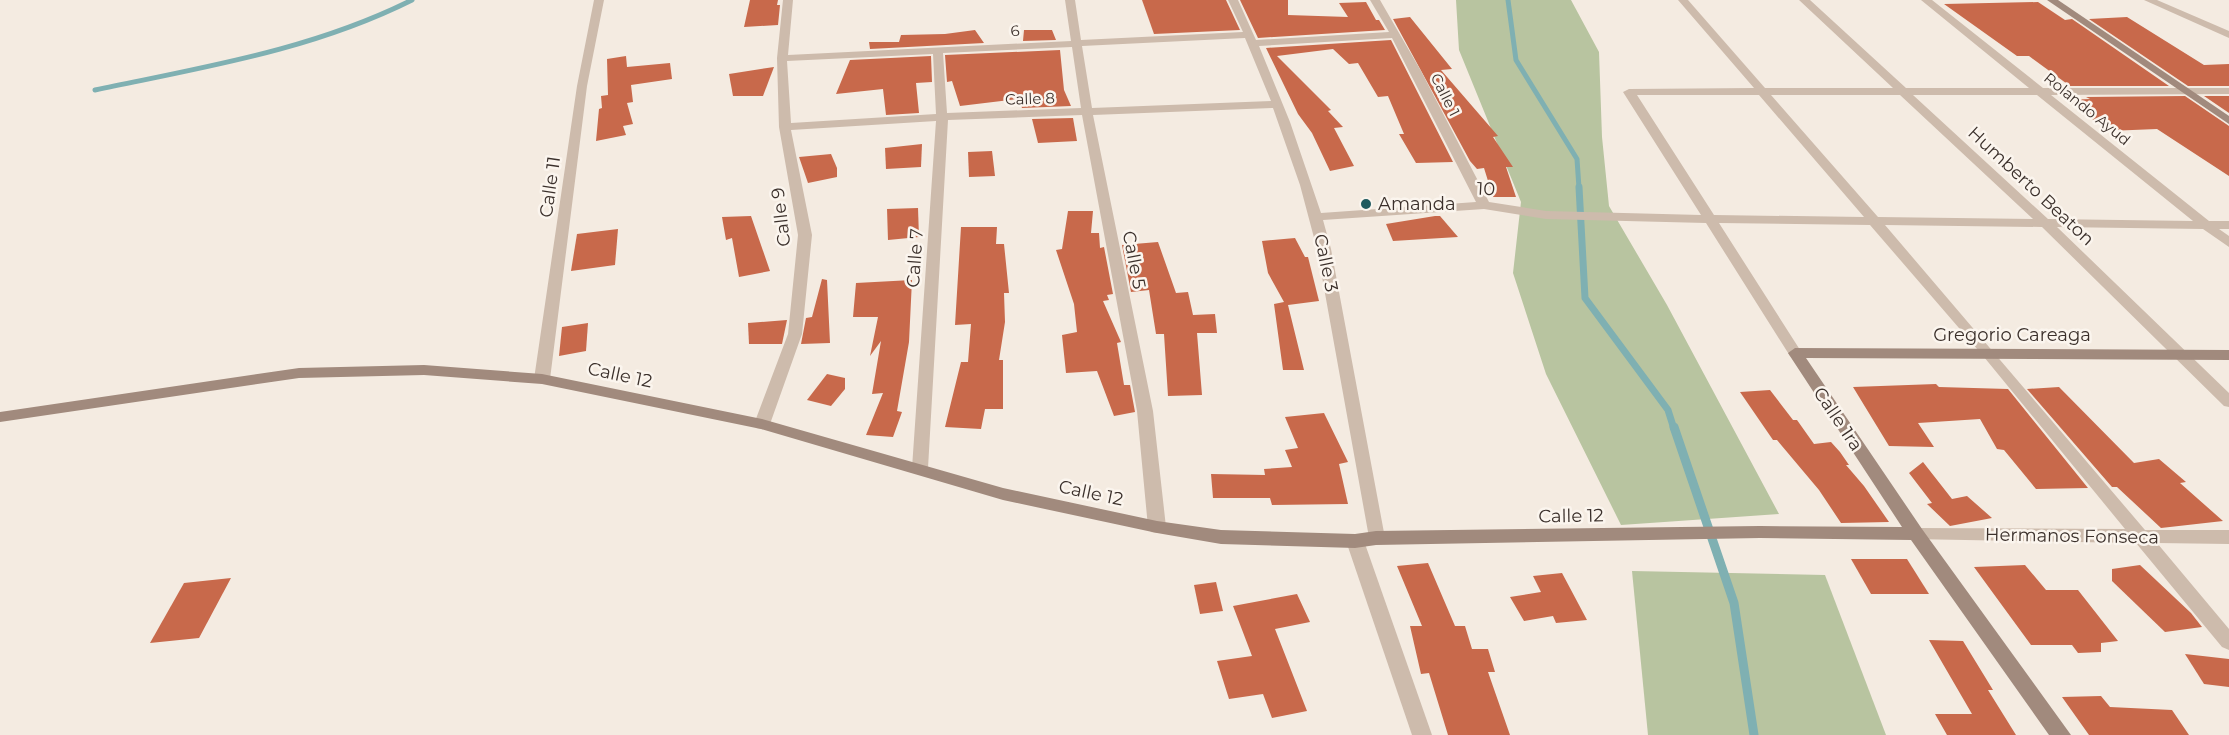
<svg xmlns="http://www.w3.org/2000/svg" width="2229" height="735" viewBox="0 0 2229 735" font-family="Montserrat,sans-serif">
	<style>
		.green { fill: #b8c4a0 }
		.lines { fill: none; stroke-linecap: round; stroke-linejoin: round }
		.stream-far2 { stroke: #7fb0b2; stroke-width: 5 }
		.stream-far1 { stroke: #7fb0b2; stroke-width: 7 }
		.stream { stroke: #7fb0b2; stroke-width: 9 }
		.building { fill: #c8694b }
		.street { fill: #cdbbac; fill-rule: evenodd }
		.secondary { fill: #a18a7d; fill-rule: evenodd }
		.poi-dot { fill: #1f5a5e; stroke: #fbf5ee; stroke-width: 2 }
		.labels { text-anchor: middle; stroke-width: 5; stroke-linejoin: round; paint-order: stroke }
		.far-street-label { font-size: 15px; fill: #3b302b; stroke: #fbf5ee }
		.street-label { font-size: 18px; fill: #3b302b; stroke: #fbf5ee }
		.poi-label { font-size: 18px; fill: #3b302b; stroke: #fbf5ee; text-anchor: start }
	</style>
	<rect width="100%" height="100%" fill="#f4ebe1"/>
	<g class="green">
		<path d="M1456 0H1571L1599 52 1602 137 1609 206 1667 305 1779 514 1621 525 1546 374 1513 273 1521 202 1459 50Z"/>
		<path d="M1632 571 1825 575 1886 735H1648Z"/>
	</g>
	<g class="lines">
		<g class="stream-far2">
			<path d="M1508 0 1516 60 1577 159 1579 188"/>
			<path d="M95 90C204 67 312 50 412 0"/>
		</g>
		<path class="stream-far1" d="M1579 187 1585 298 1668 410 1674 429"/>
		<path class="stream" d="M1674 427 1734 603 1754 735"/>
	</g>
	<g class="building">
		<path d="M750 0H778L777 5H780L778 25 744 27Z"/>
		<path d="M1142 0H1226L1240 30 1154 34Z"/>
		<path d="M1240 0H1288V15L1348 17 1339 3 1366 2 1376 20H1379L1385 30 1258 38Z"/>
		<path d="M2038 2 2065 20 2072 19 2169 86H2070L2029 56H2017L1944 4Z"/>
		<path d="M1410 17 1452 69 1441 70 1498 136 1493 137 1513 167H1506L1516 197H1493L1484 168 1477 169 1470 161 1393 19Z"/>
		<path d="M2127 17 2204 65 2229 64V86H2188L2089 19Z"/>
		<path d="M975 30 984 43 870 49 869 42H899L901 35 945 34Z"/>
		<path d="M1024 30H1052L1056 40 1023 41Z"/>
		<path d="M1391 40 1453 162 1416 163 1399 134H1404L1388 96 1378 97 1358 63 1349 64 1333 49 1277 56 1331 110 1328 111 1343 127 1334 128 1354 166 1330 171 1312 133 1298 114 1266 48Z"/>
		<path d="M1060 50 1064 90 1071 106 1022 108 1019 99 960 106 952 81 947 82 945 55Z"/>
		<path d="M626 56 627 67 670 63 672 79 631 85 633 102 627 103 633 124 623 126 626 135 596 141 599 109 602 108 601 96 608 95 607 59Z"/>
		<path d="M931 56 932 82 916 83 919 113 886 115 883 89 836 94 850 60Z"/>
		<path d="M774 67 763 96H733L729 74Z"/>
		<path d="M2185 96 2229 126V176L2157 129 2108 131 2067 100 2090 99 2086 97Z"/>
		<path d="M2204 96H2229V113Z"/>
		<path d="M1073 118 1077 141 1038 143 1032 119Z"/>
		<path d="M922 144 921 167 886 169 885 148Z"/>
		<path d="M992 151 995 176 969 177 968 152Z"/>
		<path d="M831 154 837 168V177L808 183 799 157Z"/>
		<path d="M918 208 919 237 888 240 887 209Z"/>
		<path d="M1068 211H1093L1091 233H1099L1100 248 1104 247 1113 294 1107 295 1109 300 1103 301 1121 342 1117 343 1124 385H1130L1135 412 1114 416 1097 371 1066 373 1062 335 1077 332 1074 304 1056 250 1062 249Z"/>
		<path d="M751 216 770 271 739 277 732 238 726 240 722 217Z"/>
		<path d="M1435 216H1440L1458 237 1393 241 1386 224Z"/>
		<path d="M961 227H997L996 244H1004L1009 293H1004L1005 322 999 360H1003V409H985L981 429 945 427 961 362H968L971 324 955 325Z"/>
		<path d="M618 229 615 265 571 271 577 234Z"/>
		<path d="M1295 238 1305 257H1308L1319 301 1288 305 1304 370H1283L1274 304 1284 302 1268 273 1262 241Z"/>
		<path d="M1158 242 1176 293 1188 292 1193 315 1215 314 1217 333H1197L1202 395 1168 396 1164 334H1156L1149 290 1131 292 1122 245Z"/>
		<path d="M822 279 827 280 830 343 801 344 806 318 812 317Z"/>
		<path d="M912 280 909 342 897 411 902 412 893 437 866 435 883 393 872 394 881 341 870 356 878 317H853L856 283Z"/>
		<path d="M787 320 782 344H749L748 323Z"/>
		<path d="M588 323 586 351 559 356 562 327Z"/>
		<path d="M827 374 845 378V389L831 406 807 400Z"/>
		<path d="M1936 384 1939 387 2008 389 2088 488 2036 489 2004 450 1997 449 1980 419 1918 423 1934 447 1889 446 1853 387Z"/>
		<path d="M2059 387 2134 463 2159 459 2186 482 2180 483 2223 521 2161 528 2117 487H2112L2027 389Z"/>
		<path d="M1770 390 1793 420H1797L1814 444 1831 442 1840 452 1849 465H1846L1864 486 1889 522 1841 523 1819 490 1777 440H1773L1740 392Z"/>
		<path d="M1324 413 1348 462 1339 464 1348 504 1272 505 1270 498H1213L1211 474 1265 475 1264 469 1292 467 1285 450 1298 448 1285 417Z"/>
		<path d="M1923 462 1952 499 1967 496 1992 518 1950 526 1927 504 1932 503 1909 473Z"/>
		<path d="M1851 559H1907L1929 594H1871Z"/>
		<path d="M1428 563 1455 626H1465L1472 649H1488L1495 672H1488L1510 735H1448L1429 673 1421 674 1410 626H1422L1397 566Z"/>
		<path d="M2025 565 2046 590H2078L2118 641 2101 643V652L2078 653 2072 645H2031L1974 567Z"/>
		<path d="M2140 565 2191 613 2202 627 2165 632 2112 581V569Z"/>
		<path d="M1562 573 1587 620 1556 623 1553 616 1524 621 1510 597 1541 592 1533 576Z"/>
		<path d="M231 578 199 638 150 643 184 583Z"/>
		<path d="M1216 582 1223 611 1200 614 1194 585Z"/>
		<path d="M1297 594 1310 622 1275 629 1307 711 1272 718 1263 694 1229 699 1217 661 1252 656 1233 606Z"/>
		<path d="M1929 640 1963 641 1993 690H1988L2016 735H1947L1935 714H1972Z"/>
		<path d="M2185 654 2229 659V687L2204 684Z"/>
		<path d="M2101 696 2110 707 2172 710 2189 735H2089L2062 697Z"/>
	</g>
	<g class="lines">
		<g class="street">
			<path d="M594 0H604L587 86 550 379 542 384 534 379 577 86Z"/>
			<path d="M783 0H793L788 55 1071 41 1065 0H1075L1081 40 1243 32 1228 0H1238L1256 40 1389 32 1370 0H1380L1421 71 1489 202 1546 211 1701 215 1623 92 1629 89 1754 88 1678 0H1688L1765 88H1893L1799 0H1810L1906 88H2029L1921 0H1932L2043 88H2229V94L2051 95 2209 221H2229V229H2219L2229 236V247L2203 229 2057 227 2229 393V407L2224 406 2042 227 1885 225 2145 530H2229V544L2157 543 2229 629V650L2222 647 2136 543 1910 539 1907 534 1910 529 1916 528 2125 529 1984 357 1870 225 1719 223 1802 353 1795 358 1790 356 1706 223 1546 219 1484 209 1323 220 1331 249 1385 538 1382 543 1376 545 1370 543 1317 249 1300 185 1273 108 1093 115 1153 411 1166 527 1163 532 1157 533 1151 532 1148 527 1137 411 1082 115 948 120 928 468 926 472H914L912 468 936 121 791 130 812 235 802 334 770 424 762 429 756 428 754 424 788 334 798 235 779 127 777 58ZM1245 38 1271 101 1092 108 1082 46ZM1392 38 1476 202 1321 213 1290 122 1259 46ZM1072 47 1081 108 947 113 943 53ZM933 54 936 114 791 123 787 61ZM1637 95H1759L1864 217 1714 215ZM1771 95H1900L2033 219 1878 217ZM1913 95H2037L2193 221 2048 219Z"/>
			<path d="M2144 0H2157L2229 31V38Z"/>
			<path d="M1355 534 1361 536 1364 541 1432 735H1412L1346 541 1349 536Z"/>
		</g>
		<g class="secondary">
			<path d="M2047 0H2058L2229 116V124Z"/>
			<path d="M1795 348 2229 350V360L1806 358 1922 529 2071 735H2049L1911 540 1760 538 1376 545 1355 548 1221 544 1157 533 1003 500 761 429 542 384 424 375 299 378 0 422V412L299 368 424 365 542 374 762 419 1003 488 1157 521 1221 530 1355 534 1376 531 1760 526 1902 527 1788 353Z"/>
		</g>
	</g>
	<circle class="poi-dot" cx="1366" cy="204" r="6"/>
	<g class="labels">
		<g class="far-street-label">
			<text transform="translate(1015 31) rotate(-3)" y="5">6</text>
			<text transform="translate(1445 95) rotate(63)" y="5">Calle 1</text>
			<text transform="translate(1030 99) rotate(-2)" y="5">Calle 8</text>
			<text transform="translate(2087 109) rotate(39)" y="5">Rolando Ayud</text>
		</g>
		<g class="street-label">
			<text transform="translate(2031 186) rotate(43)" y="6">Humberto Beaton</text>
			<text transform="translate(550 187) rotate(-82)" y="6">Calle 11</text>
			<text transform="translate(1486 189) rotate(3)" y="6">10</text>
			<text transform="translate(781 217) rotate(-97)" y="6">Calle 9</text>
			<text transform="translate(915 258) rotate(-86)" y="6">Calle 7</text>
			<text transform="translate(1134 260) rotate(79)" y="6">Calle 5</text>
			<text transform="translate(1326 263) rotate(78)" y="6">Calle 3</text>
			<text x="2012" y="341">Gregorio Careaga</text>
			<text transform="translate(620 375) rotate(12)" y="6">Calle 12</text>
			<text transform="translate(1838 419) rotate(56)" y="6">Calle 1ra</text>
			<text transform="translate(1091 493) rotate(12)" y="6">Calle 12</text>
			<text transform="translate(1571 516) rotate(-1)" y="6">Calle 12</text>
			<text transform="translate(2072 536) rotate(1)" y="6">Hermanos Fonseca</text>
		</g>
		<g class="poi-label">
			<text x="1378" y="210">Amanda</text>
		</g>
	</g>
</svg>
